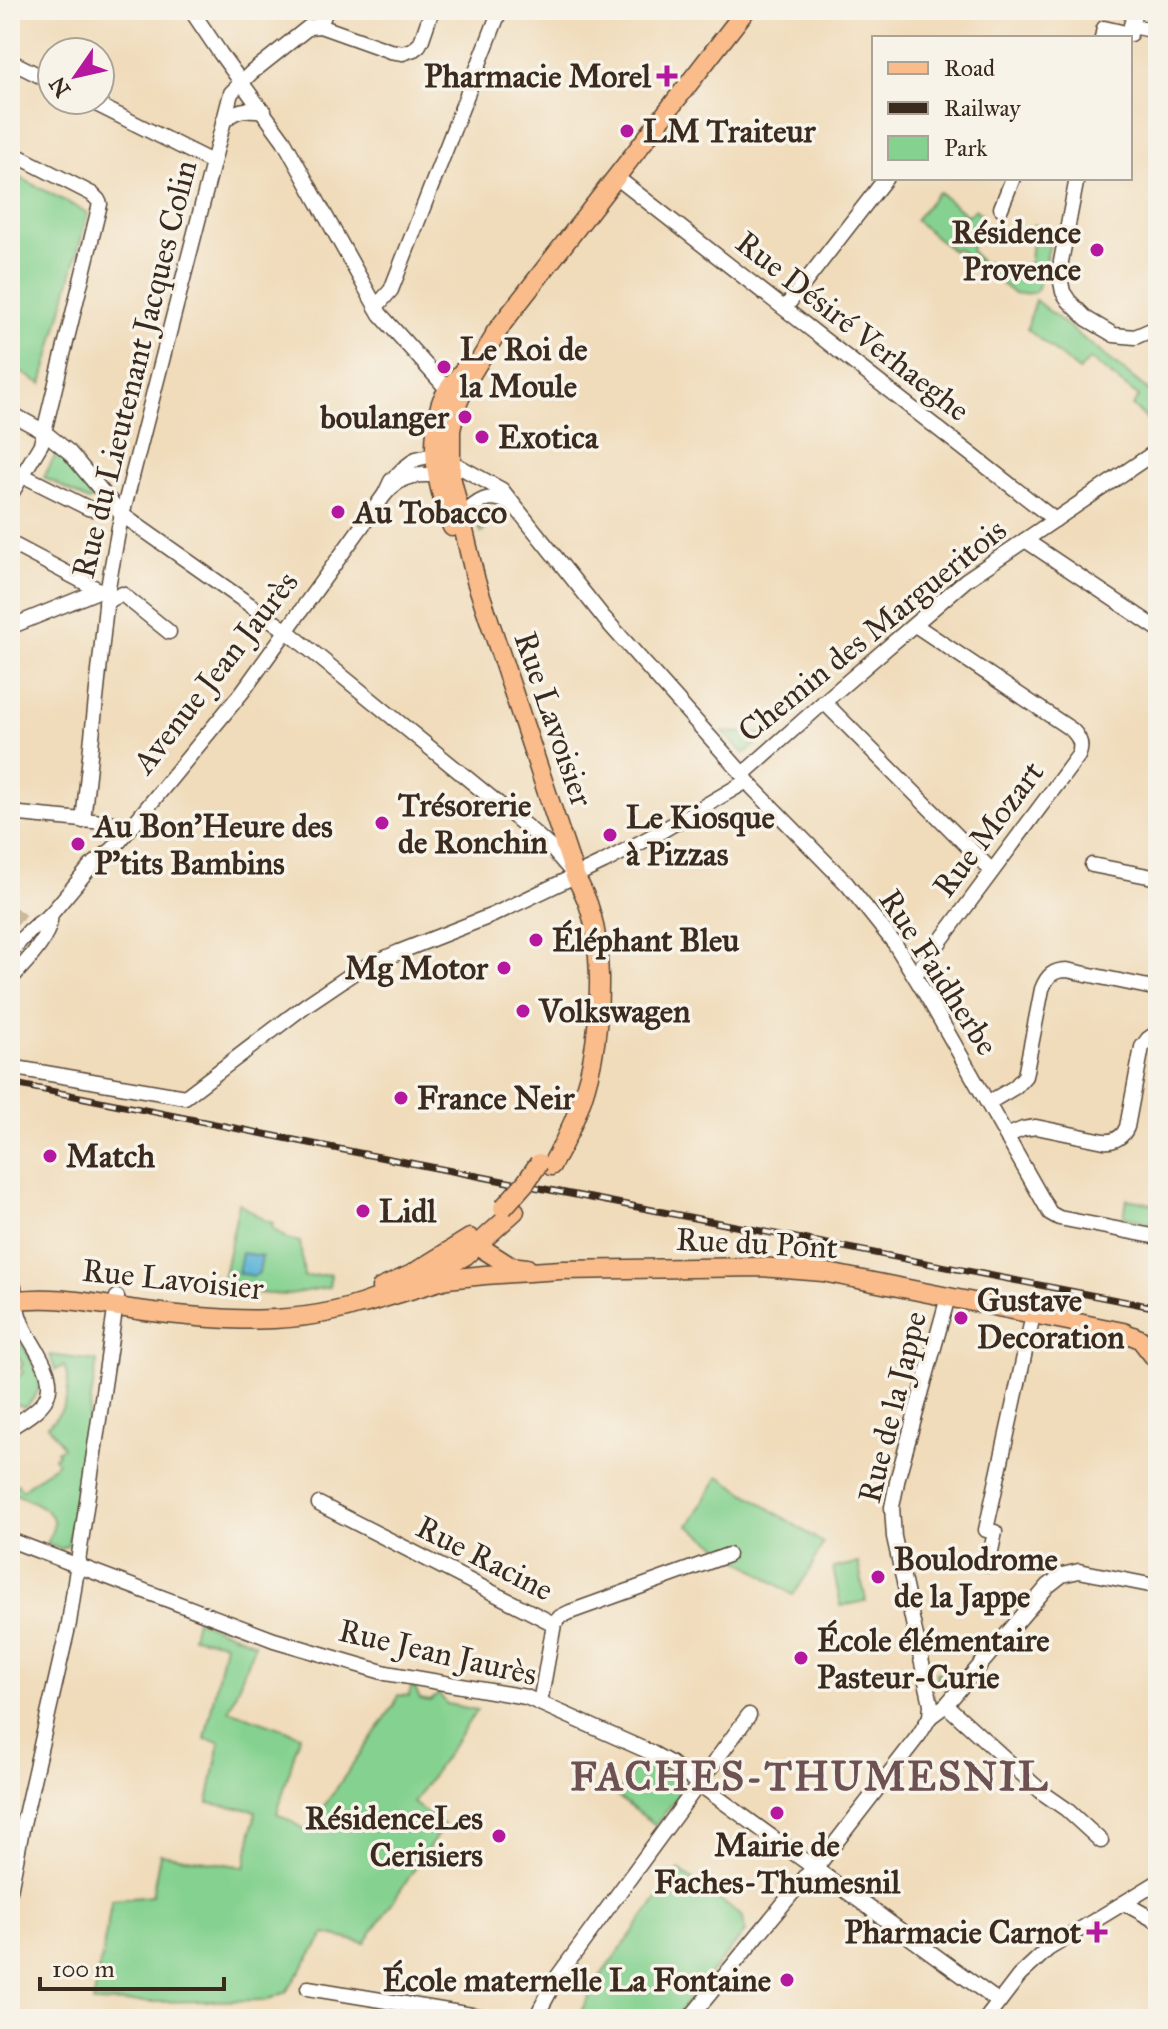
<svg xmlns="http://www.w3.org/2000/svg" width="1168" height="2029" viewBox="0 0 1168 2029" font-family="'IM FELL Great Primer',serif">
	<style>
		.green { fill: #85d290; stroke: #607e57; stroke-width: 2 }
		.water { fill: #5ab3d7; stroke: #4a6e7a; stroke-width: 2 }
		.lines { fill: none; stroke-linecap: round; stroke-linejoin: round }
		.minor-tunnel { stroke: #ccb89b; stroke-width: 14; stroke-dasharray: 14 7; stroke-linecap: butt }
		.minor-casing { stroke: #564535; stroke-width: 17 }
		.major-casing { stroke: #564535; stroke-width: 21 }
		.minor { stroke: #fff; stroke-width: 14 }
		.major { stroke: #f9bc8a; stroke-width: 18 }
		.rail-casing { stroke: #3b2a1e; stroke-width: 7 }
		.rail { stroke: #f7f3e8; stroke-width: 4; stroke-dasharray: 12; stroke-linecap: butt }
		.major-bridge-casing { stroke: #564535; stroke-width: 21; stroke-linecap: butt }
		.major-bridge { stroke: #f9bc8a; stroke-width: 18 }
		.poi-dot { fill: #b5179e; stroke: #f7f3e8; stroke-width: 3 }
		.labels { text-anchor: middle; stroke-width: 7; stroke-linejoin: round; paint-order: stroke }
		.poi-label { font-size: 32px; font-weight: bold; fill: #3b2a1e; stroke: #f7f3e8; text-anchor: start }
		.street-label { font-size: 32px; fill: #3b2a1e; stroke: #f7f3e8 }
		.district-label { font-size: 40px; font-weight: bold; letter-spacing: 2px; fill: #6e5153; stroke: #f7f3e8 }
	</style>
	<rect width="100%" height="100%" fill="#f7f3e8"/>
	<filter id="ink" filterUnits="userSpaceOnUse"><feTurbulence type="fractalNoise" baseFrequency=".0125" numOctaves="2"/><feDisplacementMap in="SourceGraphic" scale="16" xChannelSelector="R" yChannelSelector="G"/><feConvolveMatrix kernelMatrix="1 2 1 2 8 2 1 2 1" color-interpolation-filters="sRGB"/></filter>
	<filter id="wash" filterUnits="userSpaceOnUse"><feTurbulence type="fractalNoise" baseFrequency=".006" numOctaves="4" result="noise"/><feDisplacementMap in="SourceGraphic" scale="32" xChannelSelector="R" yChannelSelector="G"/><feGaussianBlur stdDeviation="1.8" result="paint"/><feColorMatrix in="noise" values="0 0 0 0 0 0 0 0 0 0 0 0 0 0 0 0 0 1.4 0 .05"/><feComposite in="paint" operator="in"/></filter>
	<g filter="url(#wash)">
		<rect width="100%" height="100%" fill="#f0dbba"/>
		<g class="green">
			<path d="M10 160 17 164 13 174 88 213 42 384 10 366Z"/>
			<path d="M938 192 968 216 975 209 982 215 976 222 971 251 980 262 1023 268 1030 262 1033 225 1051 228V241L1037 290 1033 293 1014 294 957 248 953 251 915 220Z"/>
			<path d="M1035 300 1158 398V428L1132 406 1139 397 1090 359 1079 371 1027 329Z"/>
			<path d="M59 455 67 463 93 495 91 500 88 501 44 477 55 456Z"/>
			<path d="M503 507 508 513 481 532 477 524C485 513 490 508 503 507Z"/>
			<path d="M723 732 769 734 744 754Z"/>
			<path d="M1127 1199 1158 1205V1224L1124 1217Z"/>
			<path d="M239 1203 264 1220 273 1223 272 1228 287 1239 300 1242 304 1277 331 1274 329 1287 284 1295 221 1290Z"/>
			<path d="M15 1336 19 1339C32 1363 54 1386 24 1407L14 1403 10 1405V1382L23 1373 20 1367 23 1364 13 1349 10 1350V1339Z"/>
			<path d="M50 1355 97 1361 68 1545 61 1549 47 1544C50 1536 56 1525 52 1517 45 1505 22 1497 10 1492V1490L18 1484 22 1490 57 1463 54 1457 58 1454 56 1451 63 1447 48 1425C67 1410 73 1389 64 1366L55 1370Z"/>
			<path d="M719 1476 823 1543 810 1570 793 1595 689 1526Z"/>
			<path d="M858 1563 866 1601 841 1606 833 1568Z"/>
			<path d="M196 1620 255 1643 229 1710 300 1735 277 1813 307 1831 394 1705 398 1695 409 1696 411 1687 415 1688 420 1699 430 1701 439 1694 447 1704 477 1710 413 1803 444 1825 365 1943 325 1934 286 1992 267 2000 93 2003 112 1900 152 1896 160 1854 245 1867 256 1811 208 1803 220 1742 205 1739 225 1643 192 1637Z"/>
			<path d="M960 1671 961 1676 953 1683 945 1687 940 1686 936 1673Z"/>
			<path d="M641 1758 661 1768 682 1783 678 1795 656 1825 616 1796Z"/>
			<path d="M679 1870 743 1917 745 1932 673 2019H577L598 1979Z"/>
		</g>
		<path class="water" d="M242 1253 262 1256 259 1273 254 1276 238 1273Z"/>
	</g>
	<g filter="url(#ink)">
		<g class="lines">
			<path class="minor-tunnel" d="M10 912 23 922"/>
			<defs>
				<g id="minor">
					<path d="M191 10 220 53 284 141 380 314 448 390"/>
					<path d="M320 26 326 10"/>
					<path d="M1131 26 1135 10"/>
					<path d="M1102 38 1104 28 1130 34 1131 26 1158 31"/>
					<path d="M10 61 52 82"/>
					<path d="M88 100 212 162"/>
					<path d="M223 122C235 109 247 108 264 111"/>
					<path d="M10 152 92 194 98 200 100 204 41 444 10 496"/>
					<path d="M616 177 1055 520"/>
					<path d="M1077 178 1059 272 1063 292 1069 301 1087 319 1114 335 1135 337 1158 327"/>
					<path d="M1001 208 1013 178"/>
					<path d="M376 307 391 290 500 10"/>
					<path d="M785 308 886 178"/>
					<path d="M10 413 43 431 69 452 121 514 287 631 533 832 552 849 571 871"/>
					<path d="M24 476 88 508C98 511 102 507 109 500"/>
					<path d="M385 494 391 481 403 469 416 459 429 456 442 457 502 490 604 618 739 770 752 787 847 884 895 944 928 998 1050 1213 1059 1218 1158 1237"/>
					<path d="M455 523C474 506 484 489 511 504"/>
					<path d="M1025 540 1158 629"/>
					<path d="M10 543 99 590"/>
					<path d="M106 602 122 594 169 632"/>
					<path d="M10 627 108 587"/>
					<path d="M824 702 992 871"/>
					<path d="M743 774 824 702 966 580 1158 450"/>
					<path d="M10 813 134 825"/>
					<path d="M83 821 108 587 119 527 231 93 251 73 309 27 320 26 390 51 403 53 414 49 419 45 422 39 432 10"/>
					<path d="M1092 865 1158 878"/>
					<path d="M10 952 30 930 51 914 91 866 113 849 243 691 385 494C397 481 406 475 425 475 433 475 437 476 444 472"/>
					<path d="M915 975 1078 756C1083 746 1080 738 1072 730L915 625"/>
					<path d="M10 980C27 960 49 942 51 914"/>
					<path d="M10 1067 185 1097 306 1005 358 970 399 952 493 915 604 862 660 832 747 781"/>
					<path d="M988 1103 1015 1087 1025 1076 1042 989C1047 976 1053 970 1067 970L1158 989"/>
					<path d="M1006 1136 1023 1129 1036 1127 1104 1141C1114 1142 1123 1137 1127 1127L1142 1047 1148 1039 1158 1032"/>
					<path d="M10 1428C22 1420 37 1412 45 1400 60 1375 31 1346 22 1324 17 1312 15 1299 14 1287"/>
					<path d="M319 1504 554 1624 540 1703"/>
					<path d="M10 1540 274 1640 386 1673 526 1697 652 1753 670 1763 999 2002"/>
					<path d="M988 1565 995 1532 986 1530 1033 1315"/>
					<path d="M554 1624 560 1617 570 1612 728 1555"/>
					<path d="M946 1705 1043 1793 1066 1809 1101 1841"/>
					<path d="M930 1717 931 1704 894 1537 892 1507 898 1477 948 1297"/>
					<path d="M10 1891 23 1824 69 1623 117 1297"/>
					<path d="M1124 1903 1158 1922"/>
					<path d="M308 1988 496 2019"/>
					<path d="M535 2019 558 1976 749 1715"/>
					<path d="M689 2019 807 1875 819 1864 919 1735 930 1717 946 1705 1048 1586 1062 1575 1079 1571 1155 1586"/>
					<path d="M986 2019 1019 1976 1048 1949 1158 1882"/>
				</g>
				<g id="major">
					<path d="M501 326 470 376 457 405 451 430V476L476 581 575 876C581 887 587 898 590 910 597 931 598 954 599 977 600 1048 587 1105 551 1166"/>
					<path d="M495 333 746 10"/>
					<path d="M452 527C440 494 432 465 436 430 437 420 438 409 442 400 448 387 459 376 468 365"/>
					<path d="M472 1242 510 1266 527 1268"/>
					<path d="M428 1277 465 1256 515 1211"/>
					<path d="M381 1288 412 1274 470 1238"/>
					<path d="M10 1301C54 1294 95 1304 138 1310 217 1321 299 1328 375 1299"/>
					<path d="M364 1304 447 1279 485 1275 561 1270 761 1267 823 1272 1123 1332 1140 1339 1158 1362"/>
				</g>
			</defs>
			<use href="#minor" class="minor-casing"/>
			<use href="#major" class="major-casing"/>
			<use href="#minor" class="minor"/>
			<use href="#major" class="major"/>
			<defs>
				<path id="rail" d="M10 1083 364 1154 1158 1308"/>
			</defs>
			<use href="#rail" class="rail-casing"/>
			<use href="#rail" class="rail"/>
			<defs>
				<path id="major-bridge" d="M503 1208 526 1182 539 1163"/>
			</defs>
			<use href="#major-bridge" class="major-bridge-casing"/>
			<use href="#major-bridge" class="major-bridge"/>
		</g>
	</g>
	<g class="poi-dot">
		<path d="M663 64h8v8h8v8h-8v8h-8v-8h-8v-8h8z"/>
		<circle cx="627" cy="131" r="8"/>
		<circle cx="1097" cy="250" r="8"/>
		<circle cx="444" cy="367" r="8"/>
		<circle cx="465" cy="417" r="8"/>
		<circle cx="482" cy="437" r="8"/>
		<circle cx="338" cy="512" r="8"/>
		<circle cx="382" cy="823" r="8"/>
		<circle cx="610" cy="835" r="8"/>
		<circle cx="78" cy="844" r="8"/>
		<circle cx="536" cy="940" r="8"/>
		<circle cx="504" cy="968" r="8"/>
		<circle cx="523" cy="1011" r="8"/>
		<circle cx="401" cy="1098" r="8"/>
		<circle cx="50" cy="1156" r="8"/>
		<circle cx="363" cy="1211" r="8"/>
		<circle cx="961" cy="1318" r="8"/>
		<circle cx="878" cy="1577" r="8"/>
		<circle cx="801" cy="1658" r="8"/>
		<circle cx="777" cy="1813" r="8"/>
		<circle cx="499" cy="1836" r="8"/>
		<path d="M1093 1920h8v8h8v8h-8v8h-8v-8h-8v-8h8z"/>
		<circle cx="787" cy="1980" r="8"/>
	</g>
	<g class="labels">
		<g class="poi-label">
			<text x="651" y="87" text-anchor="end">Pharmacie Morel</text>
			<text x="643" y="142">LM Traiteur</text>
			<text x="1081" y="243" text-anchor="end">Résidence<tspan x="1081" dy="37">Provence</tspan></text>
			<text x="460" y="360">Le Roi de<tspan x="460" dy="37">la Moule</tspan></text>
			<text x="449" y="428" text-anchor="end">boulanger</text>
			<text x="498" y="448">Exotica</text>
			<text x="354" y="523">Au Tobacco</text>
			<text x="398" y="816">Trésorerie<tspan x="398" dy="37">de Ronchin</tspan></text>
			<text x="626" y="828">Le Kiosque<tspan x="626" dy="37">à Pizzas</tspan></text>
			<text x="94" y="837">Au Bon'Heure des<tspan x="94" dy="37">P'tits Bambins</tspan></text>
			<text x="552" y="951">Éléphant Bleu</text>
			<text x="488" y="979" text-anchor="end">Mg Motor</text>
			<text x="539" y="1022">Volkswagen</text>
			<text x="417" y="1109">France Neir</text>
			<text x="66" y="1167">Match</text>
			<text x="379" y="1222">Lidl</text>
			<text x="977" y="1311">Gustave<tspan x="977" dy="37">Decoration</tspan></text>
			<text x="894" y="1570">Boulodrome<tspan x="894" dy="37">de la Jappe</tspan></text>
			<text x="817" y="1651">École élémentaire<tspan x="817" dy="37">Pasteur-Curie</tspan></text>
			<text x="483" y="1829" text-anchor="end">RésidenceLes<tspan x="483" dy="37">Cerisiers</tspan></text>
			<text x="777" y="1856" text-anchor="middle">Mairie de<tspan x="777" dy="37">Faches-Thumesnil</tspan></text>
			<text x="1081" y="1943" text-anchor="end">Pharmacie Carnot</text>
			<text x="771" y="1991" text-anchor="end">École maternelle La Fontaine</text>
		</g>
		<g class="street-label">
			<text transform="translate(853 326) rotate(38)" y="11">Rue Désiré Verhaeghe</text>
			<text transform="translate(134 369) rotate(-76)" y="11">Rue du Lieutenant Jacques Colin</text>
			<text transform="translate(872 630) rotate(-39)" y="11">Chemin des Margueritois</text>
			<text transform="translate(215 672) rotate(-52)" y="11">Avenue Jean Jaurès</text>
			<text transform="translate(554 719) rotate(71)" y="11">Rue Lavoisier</text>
			<text transform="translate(988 829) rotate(-53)" y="11">Rue Mozart</text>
			<text transform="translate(939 972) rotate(57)" y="11">Rue Faidherbe</text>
			<text transform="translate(757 1243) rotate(3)" y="11">Rue du Pont</text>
			<text transform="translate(173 1279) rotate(6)" y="11">Rue Lavoisier</text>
			<text transform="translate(892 1407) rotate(-76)" y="11">Rue de la Jappe</text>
			<text transform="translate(485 1558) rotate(27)" y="11">Rue Racine</text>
			<text transform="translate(438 1652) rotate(13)" y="11">Rue Jean Jaurès</text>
		</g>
		<g class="district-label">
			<text x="810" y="1790">FACHES-THUMESNIL</text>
		</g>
	</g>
	<rect width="1168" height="2029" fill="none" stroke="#f7f3e8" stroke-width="40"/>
	<rect x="872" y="36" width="260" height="144" fill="#f7f3e8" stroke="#aca397" stroke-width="2"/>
	<rect x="888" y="62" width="40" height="12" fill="#f9bc8a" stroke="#aca397" stroke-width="2"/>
	<text x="944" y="76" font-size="24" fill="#3b2a1e">Road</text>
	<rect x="888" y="102" width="40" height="12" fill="#3b2a1e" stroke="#aca397" stroke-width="2"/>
	<text x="944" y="116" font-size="24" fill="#3b2a1e">Railway</text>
	<rect x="888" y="136" width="40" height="24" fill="#85d290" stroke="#aca397" stroke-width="2"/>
	<text x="944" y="156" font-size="24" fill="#3b2a1e">Park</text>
	<g transform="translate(76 76) rotate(236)"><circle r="38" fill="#f7f3e8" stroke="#aca397" stroke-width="2"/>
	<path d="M0-6L14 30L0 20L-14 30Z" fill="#b5179e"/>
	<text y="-12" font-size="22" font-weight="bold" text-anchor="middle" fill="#3b2a1e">N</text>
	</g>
	<path d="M40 1977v12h184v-12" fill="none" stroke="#3b2a1e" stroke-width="4"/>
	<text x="52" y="1977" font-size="24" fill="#3b2a1e" stroke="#f7f3e8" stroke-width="6" paint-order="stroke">100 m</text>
</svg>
